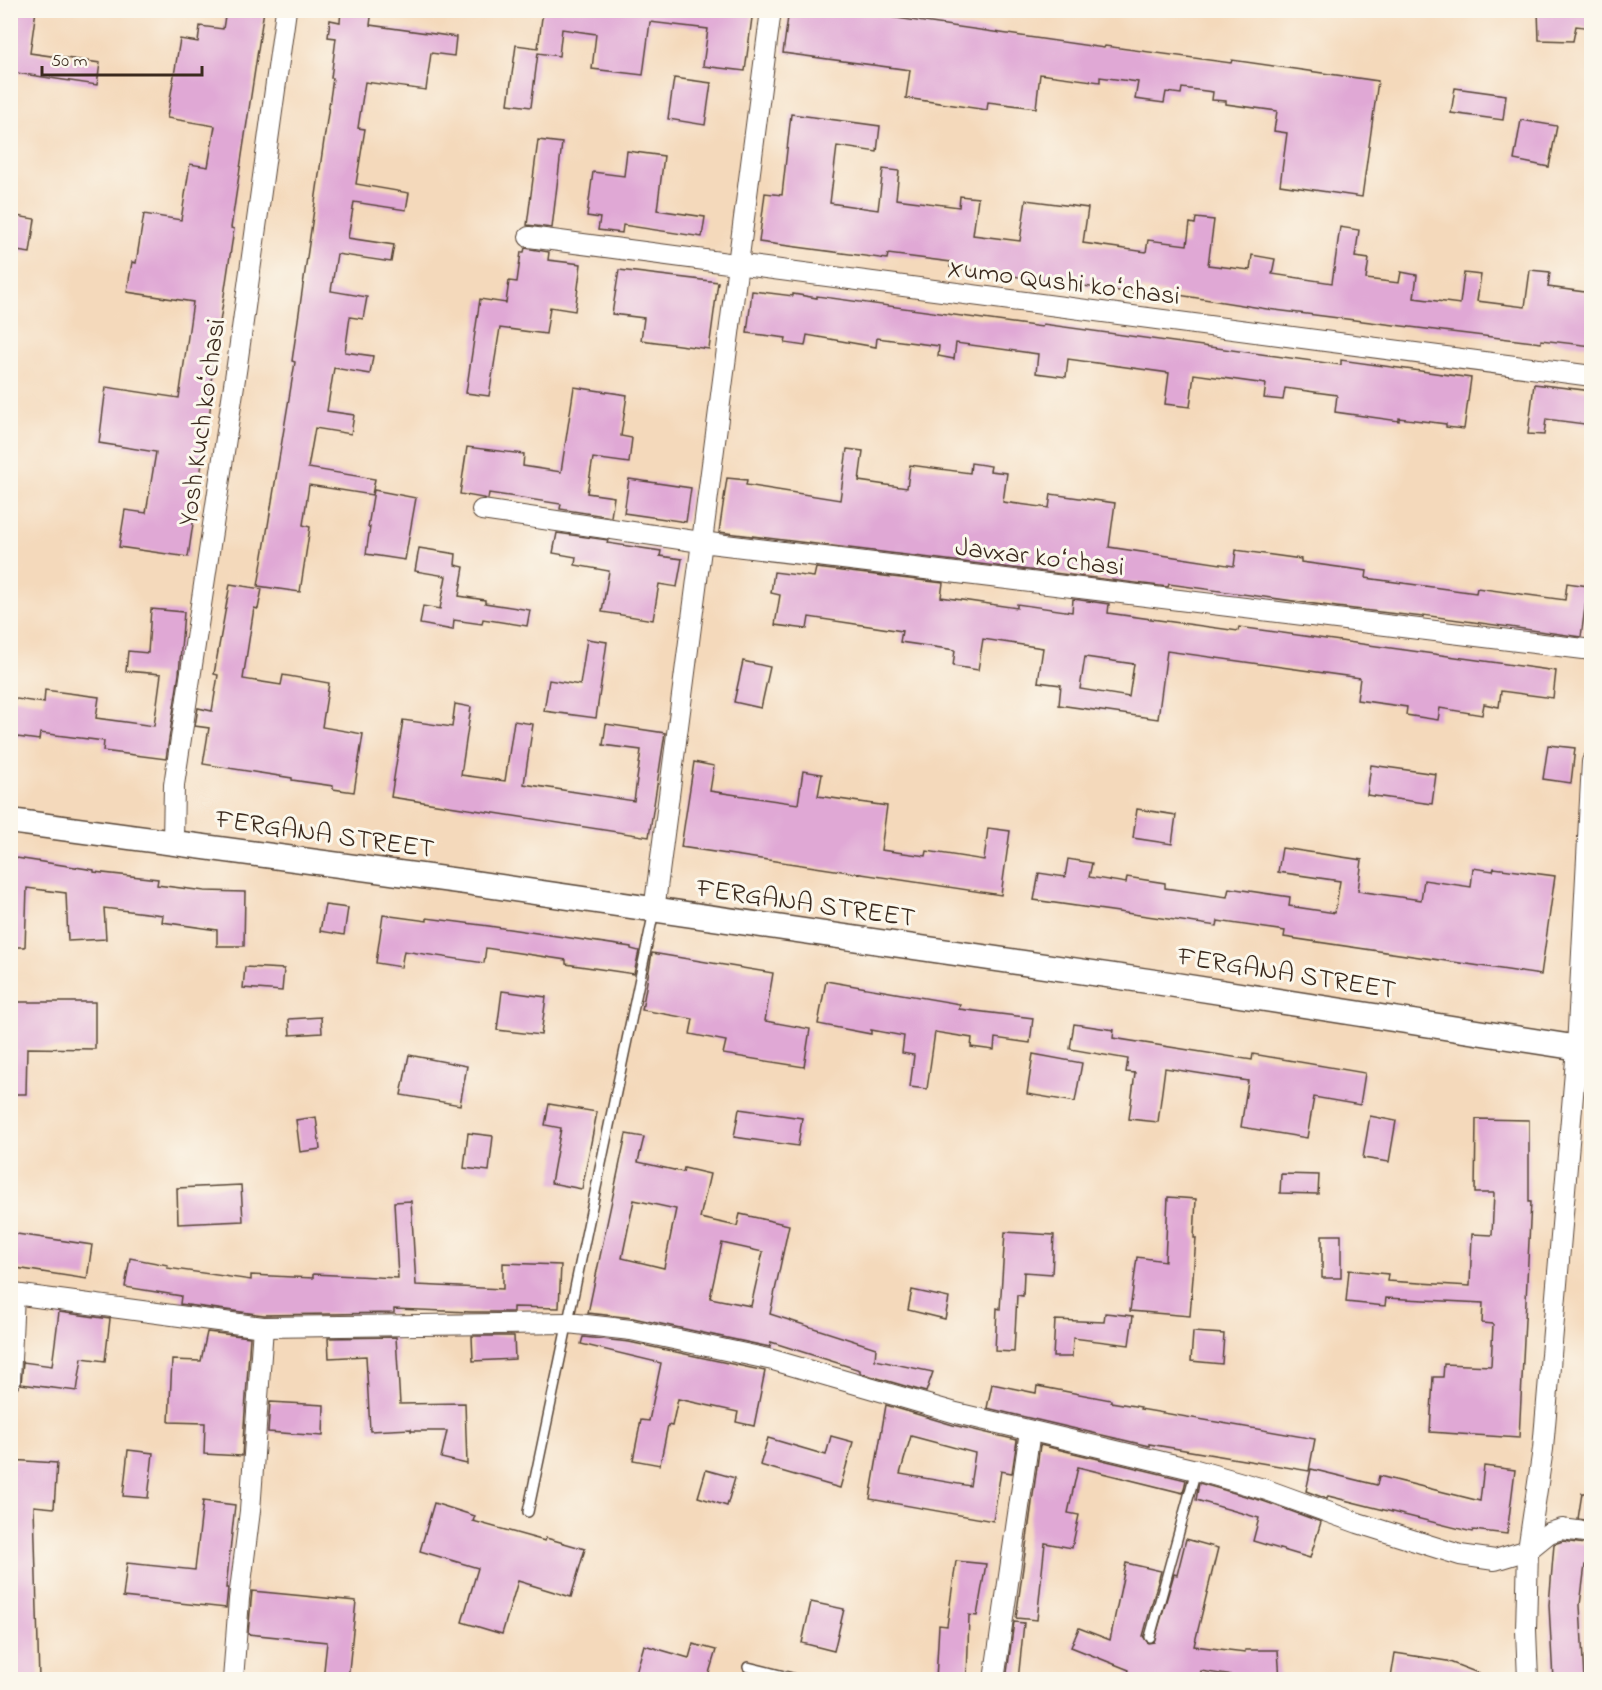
<svg xmlns="http://www.w3.org/2000/svg" width="1602" height="1690" viewBox="0 0 1602 1690" font-family="'Indie Flower',sans-serif">
	<style>
		.building { fill: #e0a8d5; fill-rule: evenodd }
		.lines { fill: none; stroke-linecap: round; stroke-linejoin: round }
		.service-casing { stroke: #574436; stroke-width: 12 }
		.minor-casing { stroke: #574436; stroke-width: 22 }
		.tertiary-casing { stroke: #574436; stroke-width: 27 }
		.service { stroke: #fff; stroke-width: 9 }
		.minor { stroke: #fff; stroke-width: 20 }
		.tertiary { stroke: #fff; stroke-width: 24 }
		.labels { text-anchor: middle; stroke-width: 6; stroke-linejoin: round; paint-order: stroke }
		.street-label { font-size: 27px; fill: #3b2a1e; stroke: #fbf7ec }
	</style>
	<rect width="100%" height="100%" fill="#fbf7ec"/>
	<filter id="ink" filterUnits="userSpaceOnUse"><feTurbulence type="fractalNoise" baseFrequency=".0167" numOctaves="2"/><feDisplacementMap in="SourceGraphic" scale="12" xChannelSelector="R" yChannelSelector="G"/><feConvolveMatrix kernelMatrix="1 2 1 2 8 2 1 2 1" color-interpolation-filters="sRGB"/></filter>
	<filter id="wash" filterUnits="userSpaceOnUse"><feTurbulence type="fractalNoise" baseFrequency=".008" numOctaves="4" result="noise"/><feDisplacementMap in="SourceGraphic" scale="24" xChannelSelector="R" yChannelSelector="G"/><feGaussianBlur stdDeviation="1.35" result="paint"/><feColorMatrix in="noise" values="0 0 0 0 0 0 0 0 0 0 0 0 0 0 0 0 0 1.4 0 .05"/><feComposite in="paint" operator="in"/></filter>
	<g filter="url(#wash)">
		<rect width="100%" height="100%" fill="#f4d9bb"/>
		<g id="blocks">
			<g class="building">
				<path d="M15 10H36L30 53 100 63 97 85 10 72V40Z"/>
				<path d="M226 10H264L231 228 234 229 208 402 211 403 188 557 119 547 125 510 146 513 156 452 99 443 106 387 179 398 193 302 127 292 132 262 136 263 144 214 181 220 190 164 208 167 215 126 167 118 180 39 198 42 200 26 223 29Z"/>
				<path d="M341 10H372L370 25 456 37 454 56 431 53 426 90 365 82 358 128 365 129 356 184 409 193 406 210 354 202 348 238 394 245 391 262 337 254 331 291 367 297 363 319 350 317 345 352 373 356 370 374 334 368 327 411 354 415 351 434 315 428 308 468 375 479 372 495 309 485 303 525 310 527 300 592 258 586 295 362 292 361 333 78H331L336 38 328 37 330 20 340 22Z"/>
				<path d="M543 10H753L745 71 703 66 708 29 650 22 643 75 592 69 596 34 562 29 559 56 538 53 531 107 508 104 516 45 538 48Z"/>
				<path d="M789 10H841L1104 48 1105 46 1231 63 1232 60 1378 81 1362 197 1280 185 1287 133 1274 131 1277 111 1226 104V101L1212 100 1213 92 1182 88 1181 94 1166 92 1164 103 1135 99 1138 82 1100 77V82L1040 74 1036 108 988 102 987 110 906 98 910 70 783 53Z"/>
				<path d="M1538 10H1592V28L1576 26 1573 41 1539 40Z"/>
				<path d="M674 78 711 83 705 125 668 119Z"/>
				<path d="M1455 88 1506 95 1503 120 1451 113Z"/>
				<path d="M791 114 880 126 877 152 837 146 830 203 878 210 883 169 899 171 896 199 959 207 960 196 978 198 973 235 1020 241 1026 200 1088 208 1083 243 1146 252 1148 240 1187 245 1190 223 1195 224 1196 218 1214 220 1208 265 1250 270 1252 255 1275 259 1272 274 1332 283 1340 227 1359 230 1355 257 1369 259 1366 279 1399 283 1401 272 1417 275 1414 298 1460 304 1464 273 1481 275 1477 301 1525 307 1530 270 1550 272 1548 287 1592 293V346L1541 340V343L1410 327 1267 309 1141 289 1140 294 950 267 951 262 888 254 887 259 759 242 765 193 782 195Z"/>
				<path d="M1521 120 1557 126 1549 167 1514 160Z"/>
				<path d="M538 140 562 143 552 228 527 225Z"/>
				<path d="M627 151 664 156 657 210 705 217 702 237 623 225 622 233 598 230 600 218 587 216 593 172 624 176Z"/>
				<path d="M10 215 35 219 30 253 10 250Z"/>
				<path d="M525 248 549 252 548 260 581 264 575 311 550 307 546 334 500 328 489 396 466 393 480 299 506 303 509 281 517 282 521 252H524Z"/>
				<path d="M619 270 718 282 709 349 641 340 644 318 612 314Z"/>
				<path d="M752 291 793 296V294L817 298V296L1042 327 1043 324 1341 365V360L1471 378 1464 429 1446 427V424L1399 418V421L1335 412 1337 395 1285 388 1283 400 1264 398 1266 384 1194 374 1190 407 1165 404 1169 373 1068 359 1066 377 1036 373 1038 354 956 343 954 359 938 356 939 346 877 338 876 347 807 335 805 346 785 343 786 338 747 333Z"/>
				<path d="M1534 384 1592 391V425L1546 419 1544 435 1528 434Z"/>
				<path d="M574 387 627 395 621 436 632 438 629 463 593 458 587 493 614 497 611 517 560 509 561 504 489 493 488 499 460 494 467 447 524 454 523 466 561 472Z"/>
				<path d="M847 449 863 451 859 481 907 488 910 465 970 473 971 463 991 466 990 471 1007 473 1003 502 1049 508 1051 494 1115 503 1109 547 1234 566 1236 550 1301 559V562L1367 571 1366 578 1476 593 1477 588 1565 600 1567 583 1588 586 1581 637 1423 615V617L1337 607 1169 584 1168 587 719 532 727 478 747 480 746 485 840 500Z"/>
				<path d="M629 479 691 488 686 522 624 513Z"/>
				<path d="M374 490 416 498 405 560 366 554 370 527H368Z"/>
				<path d="M557 533 608 540 607 543 661 551 660 556 682 559 677 587 659 584 653 620 602 612 609 571 575 565 576 557 553 553Z"/>
				<path d="M419 548 456 554 455 565 464 567 459 596 485 600V603L530 610 527 626 483 619 482 624 454 620 453 630 420 624 423 606 440 609 446 576 415 571Z"/>
				<path d="M816 568 943 583 941 597 1017 608V604L1072 612 1073 599 1109 604 1108 613 1238 631 1239 627 1556 671 1553 698 1501 691 1499 707 1484 704 1482 715 1440 708 1438 720 1406 715 1407 707 1357 700 1360 678 1167 651 1158 719 1059 705 1061 685 1038 682 1043 648 983 639 978 670 953 666 955 650 900 642 902 631 809 617 807 629 775 625 780 595 771 593 774 572 814 577ZM1085 657 1134 664 1129 697 1080 689Z"/>
				<path d="M230 584 262 589 258 609 254 608 243 679 281 685 283 675 329 683 322 727 363 734 354 792 333 789V786L292 780V778L203 764 209 728 195 726 198 708 212 711 218 675 214 674Z"/>
				<path d="M151 609 184 612 179 674 166 759 103 751 104 741 40 733 39 740 10 736V698L44 703 45 690 99 697 96 718 154 726 161 674 126 671 128 651 148 653Z"/>
				<path d="M587 639 607 642 596 718 544 711 549 680 580 685Z"/>
				<path d="M743 661 770 667 761 708 734 702Z"/>
				<path d="M455 704 471 707 461 775 505 781 514 721 533 724 524 784 634 801 641 750 603 745 606 724 665 733 649 837 391 797 403 720 452 727Z"/>
				<path d="M1548 745 1575 748 1571 783 1543 779Z"/>
				<path d="M694 762 714 766 710 791 798 804 803 771 822 774 818 796 887 806 881 850 926 856 927 851 984 860 988 828 1010 831 1001 895 681 847Z"/>
				<path d="M1371 765 1436 774 1432 804 1367 795Z"/>
				<path d="M1137 809 1176 815 1172 844 1133 838Z"/>
				<path d="M1282 848 1362 860 1358 891 1421 900 1424 880 1471 887 1473 868 1493 871 1494 868 1555 876 1541 975 1284 937 1285 931 1218 921 1217 926 1034 900 1039 873 1065 877 1068 859 1092 863 1089 877 1126 883 1127 877 1165 883V888L1227 897 1229 888 1290 897 1289 906 1335 913 1340 881 1278 872Z"/>
				<path d="M10 857 94 870V872L158 879 157 885 205 891 245 892 244 946H217V930L162 922 163 915 104 908 106 939 68 941 66 893 27 888 25 947H10Z"/>
				<path d="M325 905 348 908 344 935 320 931Z"/>
				<path d="M383 915 427 921V918L489 926 631 947V949L639 951 634 974 566 964V960L486 948 484 963 404 951 401 967 376 963Z"/>
				<path d="M652 953 773 973 765 1021 810 1029 804 1067 723 1054 726 1041 690 1034 693 1019 642 1010Z"/>
				<path d="M245 967 284 969 282 991 243 988Z"/>
				<path d="M826 981 960 1004 959 1009 1033 1018 1030 1043 995 1038 994 1050 971 1047 972 1038 935 1032 927 1089 910 1087 914 1055 902 1053 904 1036 871 1030V1034L818 1024Z"/>
				<path d="M502 991 546 997 541 1035 497 1030Z"/>
				<path d="M10 1002H95V1049L27 1048 26 1094H10Z"/>
				<path d="M321 1017 322 1033 290 1035 289 1019Z"/>
				<path d="M1074 1024 1114 1030 1113 1038 1252 1060 1253 1054 1365 1073 1360 1105 1314 1097 1307 1138 1241 1127 1248 1081 1165 1068 1158 1122 1129 1119 1135 1073 1126 1072 1128 1059 1070 1049Z"/>
				<path d="M1033 1054 1082 1063 1075 1102 1027 1094Z"/>
				<path d="M409 1055 467 1066 460 1105 401 1095Z"/>
				<path d="M549 1104 597 1112 582 1189 551 1183 561 1128 545 1125Z"/>
				<path d="M739 1109 802 1118 798 1146 734 1137Z"/>
				<path d="M1370 1116 1396 1121 1389 1162 1363 1158Z"/>
				<path d="M316 1117 320 1149 300 1152 296 1120Z"/>
				<path d="M1476 1119 1529 1120V1202H1531L1519 1438 1430 1432 1433 1377H1443L1444 1364 1491 1366 1493 1324 1482 1323 1483 1303 1386 1298 1385 1306 1346 1302 1349 1270 1388 1274 1387 1281 1470 1286 1472 1234 1492 1235 1494 1193H1475Z"/>
				<path d="M468 1133 493 1136 489 1171 464 1168Z"/>
				<path d="M626 1134 644 1137 638 1162 683 1172 684 1168 710 1174 700 1218 737 1226 740 1214 789 1225 770 1314 876 1348 875 1360 933 1372 926 1392 860 1373V1370L771 1342 770 1347 633 1318 588 1313ZM634 1200 676 1209 664 1268 622 1258ZM722 1243 763 1252 751 1306 710 1298Z"/>
				<path d="M1281 1174 1319 1175 1318 1194 1280 1193Z"/>
				<path d="M241 1185 243 1221 178 1224 177 1188Z"/>
				<path d="M1168 1197 1196 1199 1194 1238H1196L1190 1316 1130 1311 1137 1257 1165 1261Z"/>
				<path d="M411 1201 416 1285 503 1289V1263L561 1265 559 1308 513 1307V1312H471L394 1309V1313L264 1315 180 1304 181 1296 125 1287 130 1258 168 1265 167 1268 251 1280V1275L313 1278V1274L398 1278 394 1202Z"/>
				<path d="M1005 1232 1054 1235 1052 1274 1024 1272 1023 1296 1017 1295 1014 1352 995 1351 997 1308 1000 1309Z"/>
				<path d="M10 1233 92 1245 87 1279 10 1267Z"/>
				<rect x="1322" y="1235" width="19" height="43"/>
				<path d="M912 1290 949 1298 945 1319 908 1310Z"/>
				<path d="M59 1312 110 1319 105 1361 82 1358 77 1391 21 1384 23 1362 52 1366Z"/>
				<path d="M1105 1313 1133 1316 1129 1345 1073 1338 1072 1357H1053L1055 1320 1104 1322Z"/>
				<path d="M207 1332 250 1337 242 1456 204 1454 205 1423 169 1422 172 1360 201 1361Z"/>
				<path d="M1193 1332 1224 1334 1222 1364 1191 1361Z"/>
				<path d="M472 1336H514L515 1359 473 1361Z"/>
				<path d="M396 1337 400 1404 465 1403 467 1464 441 1458 447 1431H411V1429L370 1431 366 1356 329 1358 328 1338Z"/>
				<path d="M583 1337 629 1342 765 1371 754 1426 736 1422 738 1412 678 1399 672 1426 668 1425 660 1465 633 1460 641 1420 649 1421 661 1363 581 1344Z"/>
				<path d="M992 1384 1036 1393 1037 1386 1111 1400V1402L1141 1407 1140 1409 1315 1439 1309 1471 1149 1444V1446L987 1408Z"/>
				<path d="M270 1402 324 1405 323 1436 268 1432Z"/>
				<path d="M886 1405 953 1425 1017 1440 1012 1473 1001 1471 993 1521 870 1499ZM911 1436 975 1453 970 1486 900 1474Z"/>
				<path d="M831 1436 853 1442 840 1488 760 1465 768 1438 826 1455Z"/>
				<path d="M1040 1445 1186 1480 1183 1493 1078 1467 1068 1513 1079 1515 1072 1548 1045 1543 1037 1620 1016 1618Z"/>
				<path d="M128 1450 153 1453 148 1498 123 1496Z"/>
				<path d="M10 1460 57 1463 54 1508 34 1506 39 1680H10Z"/>
				<path d="M1484 1466 1515 1470 1507 1534 1473 1530 1472 1532 1328 1496 1327 1499 1306 1491 1311 1469 1377 1485 1379 1476 1480 1501Z"/>
				<path d="M706 1470 735 1478 727 1506 698 1497Z"/>
				<path d="M1199 1483 1263 1501 1321 1522 1310 1558 1253 1541 1259 1518 1196 1500Z"/>
				<path d="M1582 1493H1592V1521L1578 1519Z"/>
				<path d="M203 1501 235 1505 226 1588H228L226 1608 123 1597 127 1563 195 1570Z"/>
				<path d="M434 1503 475 1516 473 1521 545 1541 546 1538 585 1549 571 1597 518 1581 502 1634 462 1622 478 1568 420 1551Z"/>
				<path d="M1186 1539 1218 1548 1194 1646 1245 1652V1650H1278L1280 1680H1260L1201 1671 1198 1680H1126L1129 1670 1071 1647 1079 1628 1110 1640 1126 1563 1161 1571 1143 1636 1148 1643 1154 1642 1174 1574 1177 1575Z"/>
				<path d="M1563 1541 1592 1545V1566L1585 1565 1580 1605 1584 1680H1553L1549 1605 1554 1544Z"/>
				<path d="M956 1561 986 1564 977 1616 969 1615 967 1680H936L939 1625 947 1626Z"/>
				<path d="M252 1591 356 1601 348 1680H323L327 1642 248 1634Z"/>
				<path d="M811 1602 844 1609 834 1651 802 1643Z"/>
				<path d="M1014 1622 1024 1623 1018 1680H1006Z"/>
				<path d="M693 1644 716 1650 707 1680H634L644 1645 689 1658Z"/>
				<path d="M1395 1653 1447 1661 1491 1678V1680L1391 1678Z"/>
			</g>
		</g>
	</g>
	<g filter="url(#ink)">
		<use href="#blocks" fill-opacity="0" stroke="#574436" stroke-width="1.5"/>
		<g class="lines">
			<defs>
				<g id="service">
					<path d="M528 1512 654 911"/>
					<path d="M1150 1637 1196 1470"/>
					<path d="M748 1667 800 1680"/>
				</g>
				<g id="minor">
					<path d="M529 237 1592 376"/>
					<path d="M482 510 701 542 1592 650"/>
					<path d="M173 842 174 785 237 365 286 10"/>
					<path d="M654 911 771 10"/>
					<path d="M10 1292 14 1294 10 1381"/>
					<path d="M14 1294 263 1327 568 1323 631 1330 773 1360 956 1413 1196 1470 1267 1490 1358 1523 1460 1555 1495 1560 1528 1550 1549 1533 1562 1529 1592 1533"/>
					<path d="M233 1680 239 1599 250 1511 263 1327"/>
					<path d="M994 1680 1030 1431"/>
					<path d="M1528 1680 1526 1630 1528 1550 1543 1449 1577 1048 1592 762"/>
				</g>
				<path id="tertiary" d="M10 821 466 882 1169 984 1592 1050"/>
			</defs>
			<use href="#service" class="service-casing"/>
			<use href="#minor" class="minor-casing"/>
			<use href="#tertiary" class="tertiary-casing"/>
			<use href="#service" class="service"/>
			<use href="#minor" class="minor"/>
			<use href="#tertiary" class="tertiary"/>
		</g>
	</g>
	<g class="labels">
		<g class="street-label">
			<text transform="translate(1064 281) rotate(7)" y="9">Xumo Qushi koʻchasi</text>
			<text transform="translate(201 422) rotate(-82)" y="9">Yosh Kuch koʻchasi</text>
			<text transform="translate(1040 556) rotate(7)" y="9">Javxar koʻchasi</text>
			<text transform="translate(325 833) rotate(8)" y="9">FERGANA STREET</text>
			<text transform="translate(806 902) rotate(8)" y="9">FERGANA STREET</text>
			<text transform="translate(1287 972) rotate(9)" y="9">FERGANA STREET</text>
		</g>
	</g>
	<rect width="1602" height="1690" fill="none" stroke="#fbf7ec" stroke-width="36"/>
	<path d="M42 66v9h160v-9" fill="none" stroke="#3b2a1e" stroke-width="3"/>
	<text x="51" y="66" font-size="18" fill="#3b2a1e" stroke="#fbf7ec" stroke-width="4.5" paint-order="stroke">50 m</text>
</svg>
